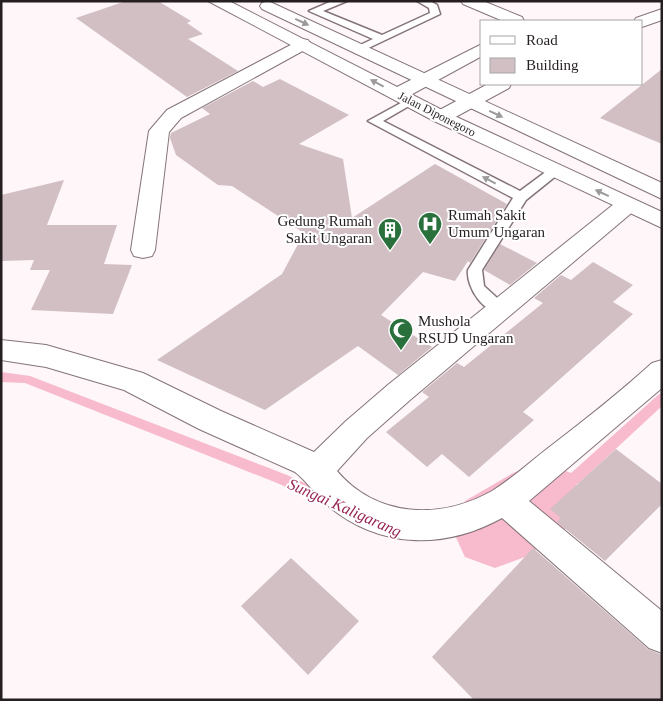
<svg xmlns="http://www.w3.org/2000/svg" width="663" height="701" viewBox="0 0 663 701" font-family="'Times New Roman',serif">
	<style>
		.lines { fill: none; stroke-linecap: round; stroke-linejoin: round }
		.stream { fill: #f8bacd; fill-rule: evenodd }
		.river { fill: #f8bacd; fill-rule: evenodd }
		.building { fill: #d1bfc4 }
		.service-casing { stroke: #847478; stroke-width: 3 }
		.minor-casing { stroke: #847478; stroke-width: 2 }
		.primary-casing { stroke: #847478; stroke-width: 2 }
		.trunk-casing { stroke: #847478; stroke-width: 2 }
		.service { fill: #fff; fill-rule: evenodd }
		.minor { fill: #fff; fill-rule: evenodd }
		.primary { fill: #fff; fill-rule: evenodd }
		.trunk { fill: #fff; fill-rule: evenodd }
		.oneway { fill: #9d9a9b }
		.labels { text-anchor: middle; stroke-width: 4; stroke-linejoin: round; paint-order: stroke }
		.far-street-label { font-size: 12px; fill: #251f21; stroke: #fff }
		.poi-label { font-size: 15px; fill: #251f21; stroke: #fff; text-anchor: start }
		.water-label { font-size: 16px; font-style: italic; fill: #962455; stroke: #fff }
	</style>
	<rect width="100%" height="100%" fill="#fef6f8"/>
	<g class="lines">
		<g class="stream">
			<path d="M1 372 30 376 287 475 334 496 336 500 334 504 329 506 277 483 25 383 1 382Z"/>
			<path d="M662 393V406L580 482 547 503 542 505 537 503 535 499 537 495 570 474 658 395Z"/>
			<path d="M495 523 500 525 502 529 500 533 495 535 459 538 454 536 452 532 454 528 459 526Z"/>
		</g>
		<path class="river" d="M542 462 571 473 583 499 571 525 525 557 495 568 465 557 452 529 465 501 513 473Z"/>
	</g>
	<g class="building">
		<path d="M126 1H158L191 21 187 23 203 34 188 39 238 71 187 97 76 18Z"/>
		<path d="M662 69V144L600 118Z"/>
		<path d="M280 79 349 115 299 144 343 159 352 218 435 164 507 204 470 263 468 261 455 281 423 272 381 315 432 347 398 375 358 346 265 410 157 360 282 274 304 233 232 186 218 185 176 155 170 138 171 133 210 114 202 108 253 81 263 87Z"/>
		<path d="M64 180 47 225H117L104 264 132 265 113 314 31 310 50 270H30L34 260 1 261V195Z"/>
		<path d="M500 244 537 263 510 285 484 270Z"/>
		<path d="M593 262 633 285 613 302 633 314 523 412 534 420 469 477 442 454 427 467 386 432 429 397 422 392 457 363 464 367 543 303 534 298 561 275 571 280Z"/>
		<path d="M616 449 662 484V504L605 561 557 522 561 518 550 509Z"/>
		<path d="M533 548 648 649 662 655V700H474L432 657Z"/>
		<path d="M291 558 359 621 308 675 241 606Z"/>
	</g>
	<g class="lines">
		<defs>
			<g id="service">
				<path d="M332 1H347L323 11 382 35 430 13 429 8 417 1H430L437 5 440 14 360 52 355 49 356 47 373 39 309 11Z"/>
				<path d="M410 98 416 101 414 103 383 121 520 191 551 168H561L562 171 526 200 482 270 484 286 507 307 504 311C485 317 466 287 468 270L513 198 368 121Z"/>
			</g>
			<g id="minor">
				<path d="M461 1H483L522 17 524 21H503L463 4Z"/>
				<path d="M302 39 308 40 311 44 308 48 181 118 169 132 155 250 152 256 143 258 134 256 131 250 149 131 167 110Z"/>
				<path d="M482 44V56L405 98H391L389 94 391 90Z"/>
				<path d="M627 198 635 200 638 205 635 210 410 400 367 438 337 471C377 518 440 520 492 491 513 478 532 460 552 445 586 419 620 392 652 363L662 360V388L529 501 662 611V653L649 648 502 518C444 550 379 549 327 505 315 495 308 482 295 472L199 429 124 390 46 367 1 360V340L46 345 143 373 221 411 314 452 346 421 389 384 619 200Z"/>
			</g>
			<g id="primary">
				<path d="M662 9V20L642 27V21H634L636 18Z"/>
				<path d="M488 84H511L509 88 448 121H434L431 117 434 113Z"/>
			</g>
			<g id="trunk">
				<path d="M208 1H229L448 113 662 212V228L434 121Z"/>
				<path d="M268 1 662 183V199L262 9 260 6 262 3Z"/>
			</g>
		</defs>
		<use href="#service" class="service-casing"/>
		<use href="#minor" class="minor-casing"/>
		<use href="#primary" class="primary-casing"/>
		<use href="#trunk" class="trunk-casing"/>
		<use href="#service" class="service"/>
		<use href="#minor" class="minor"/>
		<use href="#primary" class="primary"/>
		<use href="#trunk" class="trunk"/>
	</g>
	<defs><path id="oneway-solid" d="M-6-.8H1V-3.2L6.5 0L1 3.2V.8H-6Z" transform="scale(1.25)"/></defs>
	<g class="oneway">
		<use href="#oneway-solid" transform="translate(302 22) rotate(25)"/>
		<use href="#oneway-solid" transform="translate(377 83) rotate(-152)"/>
		<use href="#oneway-solid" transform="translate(496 114) rotate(25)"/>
		<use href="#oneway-solid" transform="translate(489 180) rotate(-152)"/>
		<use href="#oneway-solid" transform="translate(602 193) rotate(-155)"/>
	</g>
	<defs>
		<symbol id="hospital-pin" viewBox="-11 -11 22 30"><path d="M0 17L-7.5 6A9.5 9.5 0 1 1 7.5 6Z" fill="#2a703c" stroke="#fff"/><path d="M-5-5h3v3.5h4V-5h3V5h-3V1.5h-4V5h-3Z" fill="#fff"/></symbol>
		<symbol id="building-pin" viewBox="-11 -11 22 30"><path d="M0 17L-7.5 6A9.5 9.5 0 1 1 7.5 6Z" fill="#2a703c" stroke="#fff"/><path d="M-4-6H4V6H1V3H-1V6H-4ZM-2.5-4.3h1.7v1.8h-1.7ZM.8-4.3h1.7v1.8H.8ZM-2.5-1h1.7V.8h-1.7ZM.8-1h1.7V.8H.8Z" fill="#fff"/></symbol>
		<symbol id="mosque-pin" viewBox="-11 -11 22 30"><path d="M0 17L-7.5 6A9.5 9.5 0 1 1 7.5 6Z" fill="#2a703c" stroke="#fff"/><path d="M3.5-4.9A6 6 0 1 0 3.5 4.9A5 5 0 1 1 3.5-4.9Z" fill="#fff"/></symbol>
	</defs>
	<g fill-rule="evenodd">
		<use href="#hospital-pin" x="416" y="210" width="28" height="38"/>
		<use href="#building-pin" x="376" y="216" width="28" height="38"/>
		<use href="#mosque-pin" x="387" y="316" width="28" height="38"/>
	</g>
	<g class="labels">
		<g class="far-street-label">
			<text transform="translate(437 114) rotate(27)" y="4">Jalan Diponegoro</text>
		</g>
		<g class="poi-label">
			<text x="448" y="220">Rumah Sakit<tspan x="448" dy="17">Umum Ungaran</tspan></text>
			<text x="372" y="226" text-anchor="end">Gedung Rumah<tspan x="372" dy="17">Sakit Ungaran</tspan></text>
			<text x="418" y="326">Mushola<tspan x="418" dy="17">RSUD Ungaran</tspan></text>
		</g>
		<g class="water-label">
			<text transform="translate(345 507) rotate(24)" y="6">Sungai Kaligarang</text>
		</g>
	</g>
	<rect width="663" height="701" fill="none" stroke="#251f21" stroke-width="5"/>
	<rect x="480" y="20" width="162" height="65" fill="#ffffff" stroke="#a8a5a6"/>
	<rect x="490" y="36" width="25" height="8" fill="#ffffff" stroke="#a8a5a6"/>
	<text x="526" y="45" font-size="15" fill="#251f21">Road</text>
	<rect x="490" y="58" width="25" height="15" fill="#d1bfc4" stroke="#a8a5a6"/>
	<text x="526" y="70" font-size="15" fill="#251f21">Building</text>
</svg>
